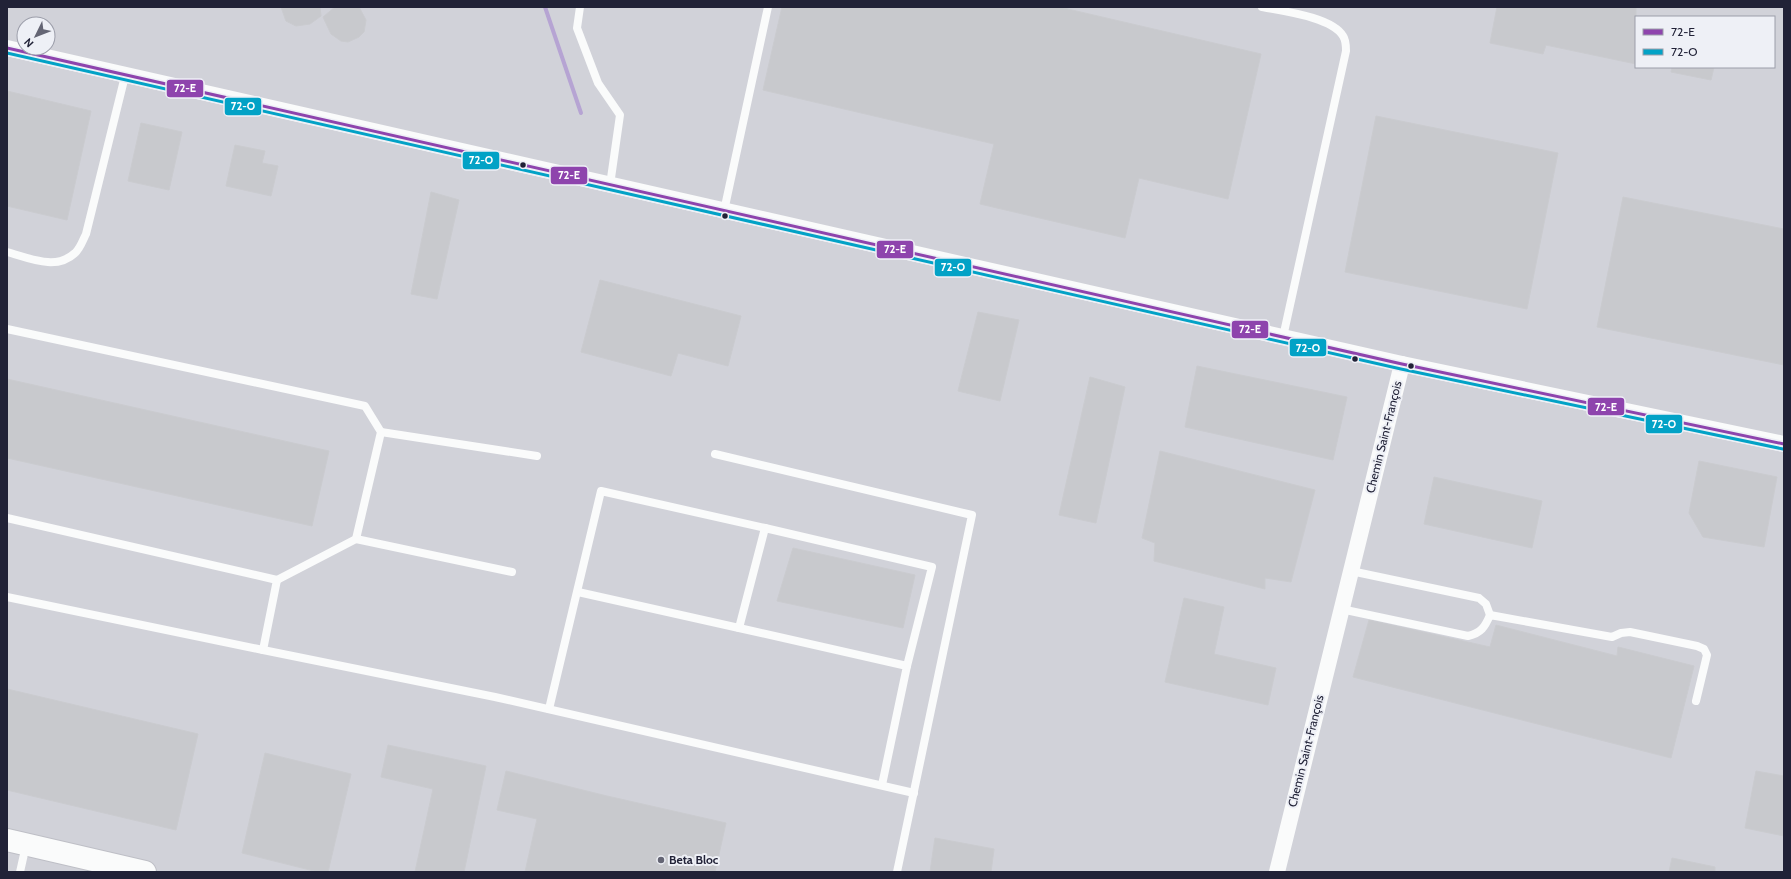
<svg xmlns="http://www.w3.org/2000/svg" width="1791" height="879" viewBox="0 0 1791 879" font-family="Cabin,sans-serif">
	<style>
		.built { fill: #d1d2d9; fill-rule: evenodd }
		.lines { fill: none; stroke-linecap: round; stroke-linejoin: round }
		.stream { stroke: #b6a4d3; stroke-width: 4 }
		.building { fill: #c8c9cd; stroke: #cacbcf }
		.secondary-casing { stroke: #bebfc6; stroke-width: 24 }
		.lane { stroke: #fafbfb; stroke-width: 8 }
		.street { stroke: #fafbfb; stroke-width: 16 }
		.secondary { stroke: #fafbfb; stroke-width: 22 }
		.bus-1-casing { stroke: #eef0f6; stroke-width: 6 }
		.bus-2-casing { stroke: #eef0f6; stroke-width: 6 }
		.bus-1 { stroke: #8e44ad; stroke-width: 3 }
		.bus-2 { stroke: #02a2c6; stroke-width: 3 }
		.bus-dot { fill: #212237; stroke: #eef0f6; stroke-width: 1.5 }
		.poi-dot { fill: #646574; stroke: #eef0f6; stroke-width: 1.5 }
		.labels { text-anchor: middle; stroke-width: 4; stroke-linejoin: round; paint-order: stroke }
		.street-label { font-size: 12px; fill: #212237; stroke: #eef0f6 }
		.poi-label { font-size: 12px; font-weight: bold; fill: #212237; stroke: #eef0f6; text-anchor: start }
		.line-badge { stroke: #eef0f6; stroke-width: 1.5 }
		.badge-label { font-size: 11px; text-anchor: middle; font-weight: bold; fill: #fff }
	</style>
	<rect width="100%" height="100%" fill="#e1e2e6"/>
	<path class="built" d="M7 7H1784V872H7ZM1636 17H1774V67H1636ZM24 24H48V48H24Z"/>
	<g class="lines">
		<path class="stream" d="M545 7 581 113"/>
	</g>
	<g class="building">
		<path d="M281 7H320L321 16 310 24 296 26 286 21Z"/>
		<path d="M335 7H359L366 20 364 32 359 37 348 42 341 41 331 34 323 17Z"/>
		<path d="M782 7H1059L1261 54 1228 199 1139 178 1125 238 980 204 994 144 763 90Z"/>
		<path d="M1497 7H1636V64L1546 45 1543 54 1490 43Z"/>
		<path d="M1672 67H1714L1711 80 1671 72Z"/>
		<path d="M7 91 91 111 67 220 7 206Z"/>
		<path d="M1376 116 1558 153 1527 309 1345 272Z"/>
		<path d="M141 123 182 132 169 190 128 181Z"/>
		<path d="M235 145 265 151 262 163 278 166 271 196 226 186Z"/>
		<path d="M431 192 459 200 437 299 411 294Z"/>
		<path d="M1623 197 1784 229V365L1597 327Z"/>
		<path d="M600 280 741 316 728 366 678 353 671 376 581 352Z"/>
		<path d="M978 312 1019 320 1000 401 958 391Z"/>
		<path d="M1197 366 1347 397 1333 460 1185 427Z"/>
		<path d="M1090 377 1125 387 1096 523 1059 515Z"/>
		<path d="M7 379 329 451 312 526 7 458Z"/>
		<path d="M1160 451 1315 490 1291 582 1265 578V589L1154 561 1155 543 1142 538Z"/>
		<path d="M1699 461 1777 477 1764 547 1703 537 1689 513Z"/>
		<path d="M1434 477 1542 501 1532 548 1424 524Z"/>
		<path d="M793 548 915 575 903 628 777 601Z"/>
		<path d="M1184 598 1224 607 1214 654 1276 668 1268 705 1165 682Z"/>
		<path d="M1369 620 1490 647 1496 625 1617 656 1618 647 1694 666 1671 758 1353 677Z"/>
		<path d="M7 689 198 734 176 830 7 790Z"/>
		<path d="M388 745 486 766 464 872H415L433 789 381 777Z"/>
		<path d="M265 753 351 774 328 872H318L242 853Z"/>
		<path d="M506 771 607 796 726 823 715 872H525L537 819 497 810Z"/>
		<path d="M1756 771 1784 776V836L1745 828Z"/>
		<path d="M935 838 994 849 991 872H930Z"/>
		<path d="M1672 858 1715 867V872H1669Z"/>
	</g>
	<g class="lines">
		<defs>
			<path id="secondary" d="M7 840 145 872"/>
		</defs>
		<use href="#secondary" class="secondary-casing"/>
		<g class="lane">
			<path d="M580 7 577 28 598 83 620 115 610 185"/>
			<path d="M1262 7C1282 11 1332 17 1343 36 1346 40 1346 47 1346 51L1283 337"/>
			<path d="M724 211 768 7"/>
			<path d="M7 252C29 258 56 271 75 253 80 249 83 240 86 234L125 76"/>
			<path d="M7 329 365 406 381 432 356 539 277 580"/>
			<path d="M381 432 537 456"/>
			<path d="M715 454 972 515 897 872"/>
			<path d="M7 518 277 580 263 650 7 597"/>
			<path d="M765 528 932 567 907 666"/>
			<path d="M356 539 512 572"/>
			<path d="M1351 571 1479 598 1486 604 1490 615"/>
			<path d="M578 592 739 628"/>
			<path d="M1341 609 1468 636C1481 633 1485 627 1490 615L1612 637 1621 633 1630 632 1697 646 1704 649 1707 655 1696 701"/>
			<path d="M263 650 495 697 914 793"/>
			<path d="M549 709 601 491 765 528 739 628 907 666 882 785"/>
			<path d="M20 872 26 845"/>
		</g>
		<g class="street">
			<path d="M7 48 1402 364 1784 444"/>
			<path d="M1277 872 1402 364"/>
		</g>
		<use href="#secondary" class="secondary"/>
		<defs>
			<path id="bus-1" d="M7 48 1402 364 1784 444"/>
			<path id="bus-2" d="M7 53 1401 369 1783 449"/>
		</defs>
		<use href="#bus-1" class="bus-1-casing"/>
		<use href="#bus-2" class="bus-2-casing"/>
		<use href="#bus-1" class="bus-1"/>
		<use href="#bus-2" class="bus-2"/>
	</g>
	<g class="bus-dot">
		<circle cx="523" cy="165" r="3.5"/>
		<circle cx="725" cy="216" r="3.5"/>
		<circle cx="1355" cy="359" r="3.5"/>
		<circle cx="1411" cy="366" r="3.5"/>
	</g>
	<circle class="poi-dot" cx="661" cy="860" r="4"/>
	<g class="labels">
		<g class="street-label">
			<text transform="translate(1384 437) rotate(-76)" y="4">Chemin Saint-François</text>
			<text transform="translate(1306 751) rotate(-76)" y="4">Chemin Saint-François</text>
		</g>
		<g class="poi-label">
			<text x="669" y="864">Beta Bloc</text>
		</g>
	</g>
	<g class="line-badge">
		<rect x="166" y="79" width="38" height="19" rx="4" fill="#8e44ad"/>
		<rect x="224" y="97" width="38" height="19" rx="4" fill="#02a2c6"/>
		<rect x="462" y="151" width="38" height="19" rx="4" fill="#02a2c6"/>
		<rect x="550" y="166" width="38" height="19" rx="4" fill="#8e44ad"/>
		<rect x="876" y="240" width="38" height="19" rx="4" fill="#8e44ad"/>
		<rect x="934" y="258" width="38" height="19" rx="4" fill="#02a2c6"/>
		<rect x="1231" y="320" width="38" height="19" rx="4" fill="#8e44ad"/>
		<rect x="1289" y="338" width="38" height="19" rx="4" fill="#02a2c6"/>
		<rect x="1587" y="397" width="38" height="19" rx="4" fill="#8e44ad"/>
		<rect x="1645" y="414" width="38" height="20" rx="4" fill="#02a2c6"/>
	</g>
	<g class="badge-label">
		<text x="185" y="92">72-E</text>
		<text x="243" y="110">72-O</text>
		<text x="481" y="164">72-O</text>
		<text x="569" y="179">72-E</text>
		<text x="895" y="253">72-E</text>
		<text x="953" y="271">72-O</text>
		<text x="1250" y="333">72-E</text>
		<text x="1308" y="352">72-O</text>
		<text x="1606" y="411">72-E</text>
		<text x="1664" y="428">72-O</text>
	</g>
	<rect width="1791" height="879" fill="none" stroke="#212237" stroke-width="16"/>
	<rect x="1635" y="16" width="140" height="52" fill="#eef0f6" stroke="#9c9eaa"/>
	<rect x="1643" y="29" width="20" height="6" fill="#8e44ad" stroke="#9c9eaa"/>
	<text x="1671" y="36" font-size="12" fill="#212237">72-E</text>
	<rect x="1643" y="49" width="20" height="6" fill="#02a2c6" stroke="#9c9eaa"/>
	<text x="1671" y="56" font-size="12" fill="#212237">72-O</text>
	<g transform="translate(36 36) rotate(227)"><circle r="19" fill="#eef0f6" stroke="#9c9eaa"/>
	<path d="M0-3L7 15L0 10L-7 15Z" fill="#646574"/>
	<text y="-6" font-size="11" font-weight="bold" text-anchor="middle" fill="#212237">N</text>
	</g>
</svg>
